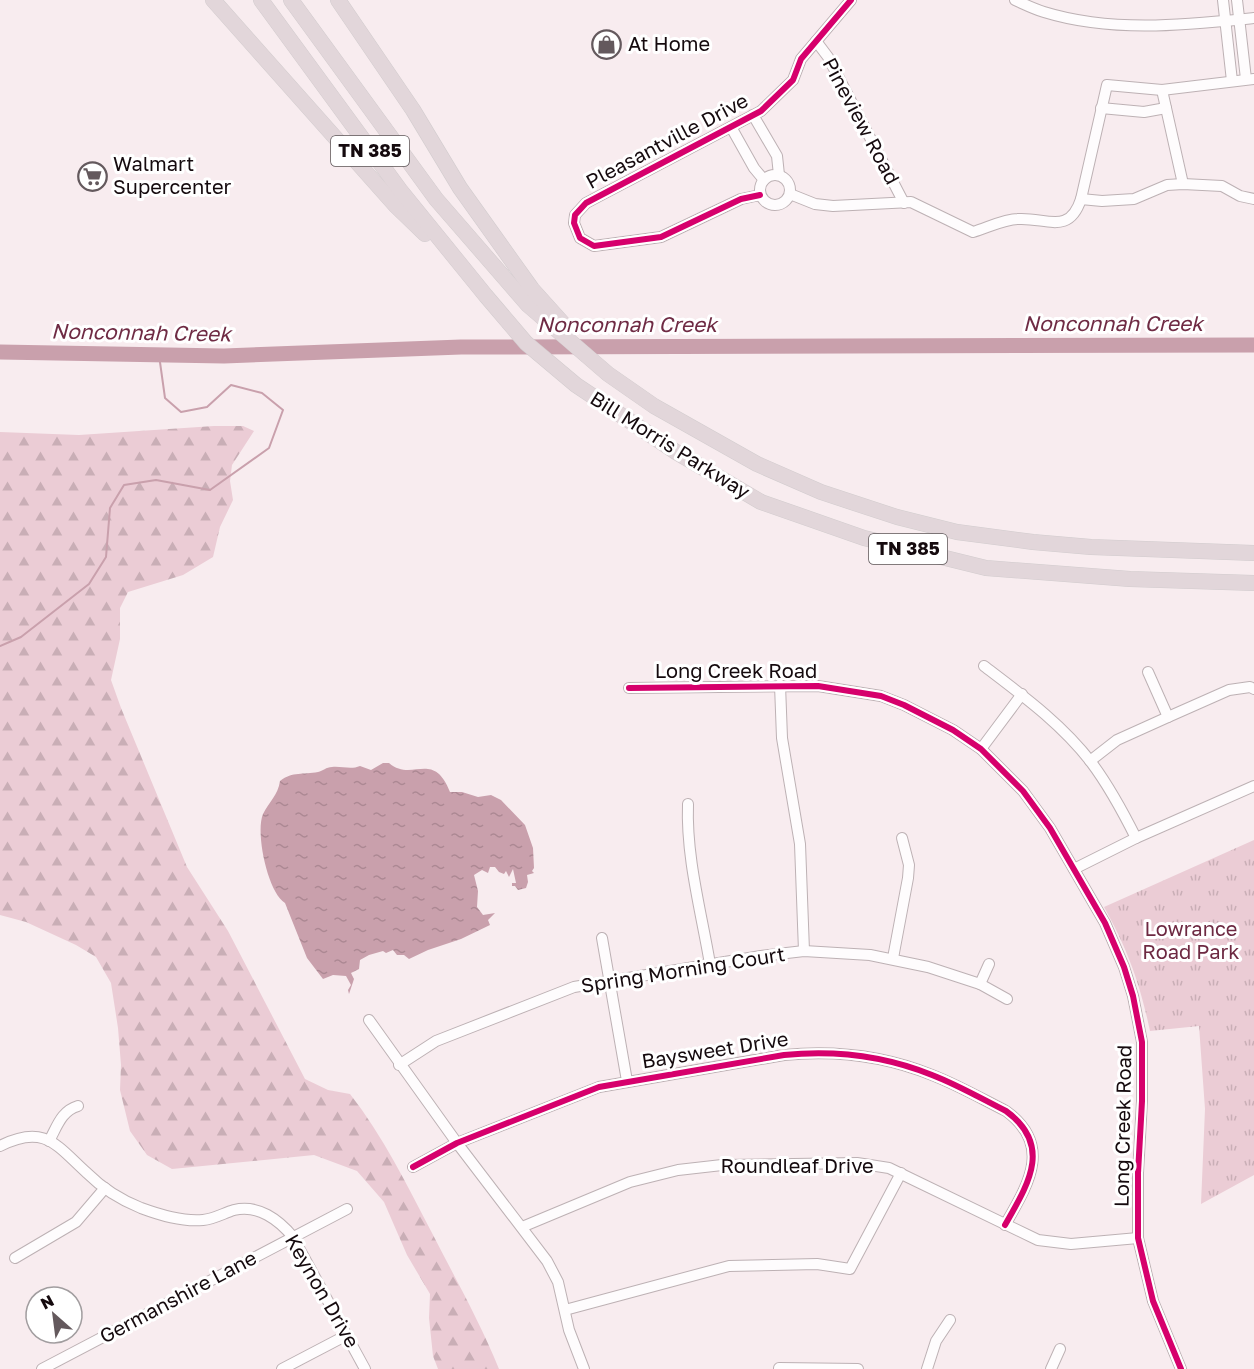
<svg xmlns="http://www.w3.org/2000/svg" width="1254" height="1369" viewBox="0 0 1254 1369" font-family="'Golos Text',sans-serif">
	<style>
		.forest { fill: url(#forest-firs) }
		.park { fill: url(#park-tufts) }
		.water { fill: url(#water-ripples) }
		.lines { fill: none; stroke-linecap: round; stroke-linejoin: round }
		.stream { stroke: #c9a0ac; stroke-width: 2 }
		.river { stroke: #c9a0ac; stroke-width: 15 }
		.minor-casing { stroke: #bdb1b4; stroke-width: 12 }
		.highway-casing { stroke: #d2ccce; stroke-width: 16 }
		.minor { stroke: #fefcfd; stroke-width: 10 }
		.highway { stroke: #e2d6da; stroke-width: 15 }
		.cycleway-casing { stroke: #fff; stroke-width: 10 }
		.cycleway { stroke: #d6006c; stroke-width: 6 }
		.labels { text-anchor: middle; stroke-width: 6; stroke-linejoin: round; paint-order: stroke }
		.shield { fill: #fff; stroke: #5b5456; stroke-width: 1.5 }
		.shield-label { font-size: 18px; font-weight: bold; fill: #150a0e }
		.poi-label { font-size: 20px; fill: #150a0e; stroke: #fff; text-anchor: start }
		.street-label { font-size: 20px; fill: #150a0e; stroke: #fff }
		.park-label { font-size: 20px; fill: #6d2942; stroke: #fff }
		.water-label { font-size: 21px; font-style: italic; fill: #6f2b44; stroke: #fff }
	</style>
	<defs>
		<pattern id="forest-firs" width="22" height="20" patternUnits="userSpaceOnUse" patternTransform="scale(1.5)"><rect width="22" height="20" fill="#ebccd5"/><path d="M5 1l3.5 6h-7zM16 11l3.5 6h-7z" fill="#c9aeb6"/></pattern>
		<pattern id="park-tufts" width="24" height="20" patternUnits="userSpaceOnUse" patternTransform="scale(1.5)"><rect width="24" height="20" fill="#ebccd5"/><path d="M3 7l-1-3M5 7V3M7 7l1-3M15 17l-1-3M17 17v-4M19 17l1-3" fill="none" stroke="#c9aeb6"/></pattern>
		<pattern id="water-ripples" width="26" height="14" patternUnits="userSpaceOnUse" patternTransform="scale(1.5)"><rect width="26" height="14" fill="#c9a0ac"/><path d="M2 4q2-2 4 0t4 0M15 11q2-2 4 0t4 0" fill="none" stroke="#ac8893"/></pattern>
	</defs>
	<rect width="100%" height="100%" fill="#f8ecef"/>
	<path class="forest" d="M214 426H243L254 431 232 465 230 481 233 500 220 527 213 557 183 575 128 592 120 608V639L111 680 121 708 187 867 228 931 305 1079 328 1090 350 1094C383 1136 407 1185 432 1233 455 1278 480 1322 499 1369H438L433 1356 429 1318 430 1294 407 1255 384 1202 357 1171 314 1155 172 1169 147 1155 130 1131 120 1090 121 1065 118 1028 111 983 96 957 76 945 26 922 0 915V432L79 435Z"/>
	<path class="park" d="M1254 840V1175L1201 1204 1205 1109 1199 1026 1150 1031C1140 984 1128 950 1104 907Z"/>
	<path class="water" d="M383 763H389C412 783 433 749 450 792H462L478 797 491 795 501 800 525 825 533 848 534 868 532 871 534 873 527 875 528 882 526 888 518 890 515 886H512V883H516L513 869 509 877 506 871 504 874 499 872 495 867H490L488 873 482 870 474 875 478 891 477 907 483 915 495 913 488 920 490 925 461 939 428 950 409 959 404 955H397L393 950 386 953 383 951 369 955 360 960 359 969 351 973 354 979 349 994 348 990 351 985 346 976 333 975 323 979 307 958 285 903C268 893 255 833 263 814 269 802 278 795 280 781 293 771 303 775 318 772 323 771 326 767 332 767 342 766 351 770 360 766L371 770Z"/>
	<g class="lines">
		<path class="stream" d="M0 646 21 637 89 584 106 557 110 508 124 485 156 480 210 490 269 448 283 410 262 393 231 385 207 407 181 412 165 398 159 355"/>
		<path class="river" d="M0 352 224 356 461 347 1254 345"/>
		<defs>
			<g id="minor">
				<path d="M1015 0C1024 4 1034 9 1044 12 1112 33 1185 25 1254 18"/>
				<path d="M1223 0 1232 81"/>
				<path d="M1237 0 1246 79"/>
				<path d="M816 41 828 57 904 203"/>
				<path d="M1162 90 1183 184"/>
				<path d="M1101 108 1144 112 1166 108"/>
				<path d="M753 115 777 156 779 175"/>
				<path d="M731 127 754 168 764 180"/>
				<circle cx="775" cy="190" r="15"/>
				<path d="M790 194 815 204 833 206 911 202 973 232C987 228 1004 219 1018 219 1046 217 1069 236 1081 199L1102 201 1134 199 1167 185 1183 184 1222 186 1240 196 1254 199"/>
				<path d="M760 195 741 199 661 237 594 246 580 238 574 223 575 215 586 203 761 111 793 80 801 59 851 0"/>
				<path d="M1081 199 1107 85 1162 90 1254 79"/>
				<path d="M984 666C1022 695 1062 724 1091 762 1109 786 1123 812 1136 838"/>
				<path d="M1148 672 1168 717"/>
				<path d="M780 685 782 738 800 844 804 951"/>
				<path d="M629 688 818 686 881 696 904 705 953 730 981 749 1023 791 1050 828 1105 923 1124 967 1133 996 1142 1042V1101L1138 1173V1238L1153 1301 1181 1369"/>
				<path d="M981 749 1022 694"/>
				<path d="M1090 761 1117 740 1168 717 1229 690 1250 687 1254 689"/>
				<path d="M688 804C686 857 701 911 710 964"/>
				<path d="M1074 869 1136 838 1254 786"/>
				<path d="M602 938 627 1081"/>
				<path d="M893 958 908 878 909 865 902 838"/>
				<path d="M980 984 1007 999"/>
				<path d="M369 1020 457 1143 547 1261 558 1282 569 1330 584 1369"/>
				<path d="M399 1065 436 1041 574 987 761 956 804 951 870 955 928 967 980 984 989 964"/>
				<path d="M49 1141C57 1127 61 1111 78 1106"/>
				<path d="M0 1146C45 1123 57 1146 87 1173 102 1188 121 1200 141 1208 160 1215 182 1222 203 1220 214 1219 224 1213 234 1210 258 1204 279 1220 293 1237L365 1369"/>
				<path d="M413 1167 457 1143 599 1087 784 1055C834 1050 885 1056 932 1075 958 1085 982 1099 1006 1111 1054 1146 1027 1186 1005 1225"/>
				<path d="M522 1227 630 1182 678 1170 722 1165 857 1163 889 1168 1038 1240 1071 1244 1138 1238"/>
				<path d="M15 1258 76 1222 105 1188"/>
				<path d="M565 1310 729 1266 817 1264 850 1269 901 1173"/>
				<path d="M779 1368 858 1369"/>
				<path d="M42 1369 347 1209"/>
				<path d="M282 1369 347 1335"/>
				<path d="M927 1369 936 1341 950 1320"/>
				<path d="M1051 1369 1060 1349"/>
			</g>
			<g id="highway">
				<path d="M213 0 395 205 425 234"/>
				<path d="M261 0 400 190 486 296 526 343 576 385 676 452 761 502 864 538 986 568 1130 579 1254 583"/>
				<path d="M291 0 436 199 528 305 608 374 654 406 757 464 821 492 897 517 957 532 1033 542 1091 547 1254 553"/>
				<path d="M338 0 413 110 460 188 532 289 568 329"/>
			</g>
		</defs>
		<use href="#minor" class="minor-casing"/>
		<use href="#highway" class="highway-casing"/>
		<use href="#minor" class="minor"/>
		<use href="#highway" class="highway"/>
		<defs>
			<g id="cycleway">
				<path d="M760 195 741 199 661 237 594 246 580 238 574 223 575 215 586 203 761 111 793 80 801 59 851 0"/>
				<path d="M629 688 818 686 881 696 904 705 953 730 981 749 1023 791 1050 828 1105 923 1124 967 1133 996 1142 1042V1101L1138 1173V1238L1153 1301 1181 1369"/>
				<path d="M413 1167 457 1143 599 1087 784 1055C834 1050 885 1056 932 1075 958 1085 982 1099 1006 1111 1054 1146 1027 1186 1005 1225"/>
			</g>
		</defs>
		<use href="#cycleway" class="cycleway-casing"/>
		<use href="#cycleway" class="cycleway"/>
	</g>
	<defs>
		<symbol id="shop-ring" viewBox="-11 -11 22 22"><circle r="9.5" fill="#fff" stroke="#64595d" stroke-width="1.5"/><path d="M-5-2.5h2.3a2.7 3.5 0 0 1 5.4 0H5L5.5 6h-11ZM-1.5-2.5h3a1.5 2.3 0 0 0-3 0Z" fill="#64595d"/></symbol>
		<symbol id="supermarket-ring" viewBox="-11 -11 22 22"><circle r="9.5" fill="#fff" stroke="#64595d" stroke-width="1.5"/><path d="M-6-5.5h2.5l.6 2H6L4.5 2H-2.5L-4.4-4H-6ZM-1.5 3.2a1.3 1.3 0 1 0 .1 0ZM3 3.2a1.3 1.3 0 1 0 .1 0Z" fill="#64595d"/></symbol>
	</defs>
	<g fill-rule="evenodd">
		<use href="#shop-ring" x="590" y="28" width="33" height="33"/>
		<use href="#supermarket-ring" x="76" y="160" width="33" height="33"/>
	</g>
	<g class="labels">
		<g class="shield">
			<rect x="331" y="136" width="78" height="30" rx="4.5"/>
			<rect x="869" y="534" width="78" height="30" rx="4.5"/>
		</g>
		<g class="shield-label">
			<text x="370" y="157">TN 385</text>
			<text x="908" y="555">TN 385</text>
		</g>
		<g class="poi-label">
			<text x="628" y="51">At Home</text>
			<text x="113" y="171">Walmart<tspan x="113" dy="23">Supercenter</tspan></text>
		</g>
		<g class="street-label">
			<text transform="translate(861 121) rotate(62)" y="7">Pineview Road</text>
			<text transform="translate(667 141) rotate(-28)" y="7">Pleasantville Drive</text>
			<text transform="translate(670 445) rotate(32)" y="7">Bill Morris Parkway</text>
			<text x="736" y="678">Long Creek Road</text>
			<text transform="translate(683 970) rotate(-9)" y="7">Spring Morning Court</text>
			<text transform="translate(715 1050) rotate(-9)" y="7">Baysweet Drive</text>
			<text transform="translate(1123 1126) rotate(-89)" y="7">Long Creek Road</text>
			<text x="797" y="1173">Roundleaf Drive</text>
			<text transform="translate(322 1291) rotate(60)" y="7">Keynon Drive</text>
			<text transform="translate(178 1297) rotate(-28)" y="7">Germanshire Lane</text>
		</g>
		<g class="park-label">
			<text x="1191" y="936">Lowrance<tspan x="1191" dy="23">Road Park</tspan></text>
		</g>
		<g class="water-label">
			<text x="1113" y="331">Nonconnah Creek</text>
			<text x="627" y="332">Nonconnah Creek</text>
			<text transform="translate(141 333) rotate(1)" y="7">Nonconnah Creek</text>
		</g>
	</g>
	<g transform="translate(54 1315) rotate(332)"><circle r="28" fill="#ffffff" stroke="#a19d9f" stroke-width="1.5"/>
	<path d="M0-4.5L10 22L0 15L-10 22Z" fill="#64595d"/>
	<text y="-9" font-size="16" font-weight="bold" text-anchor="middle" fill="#150a0e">N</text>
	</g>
</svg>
